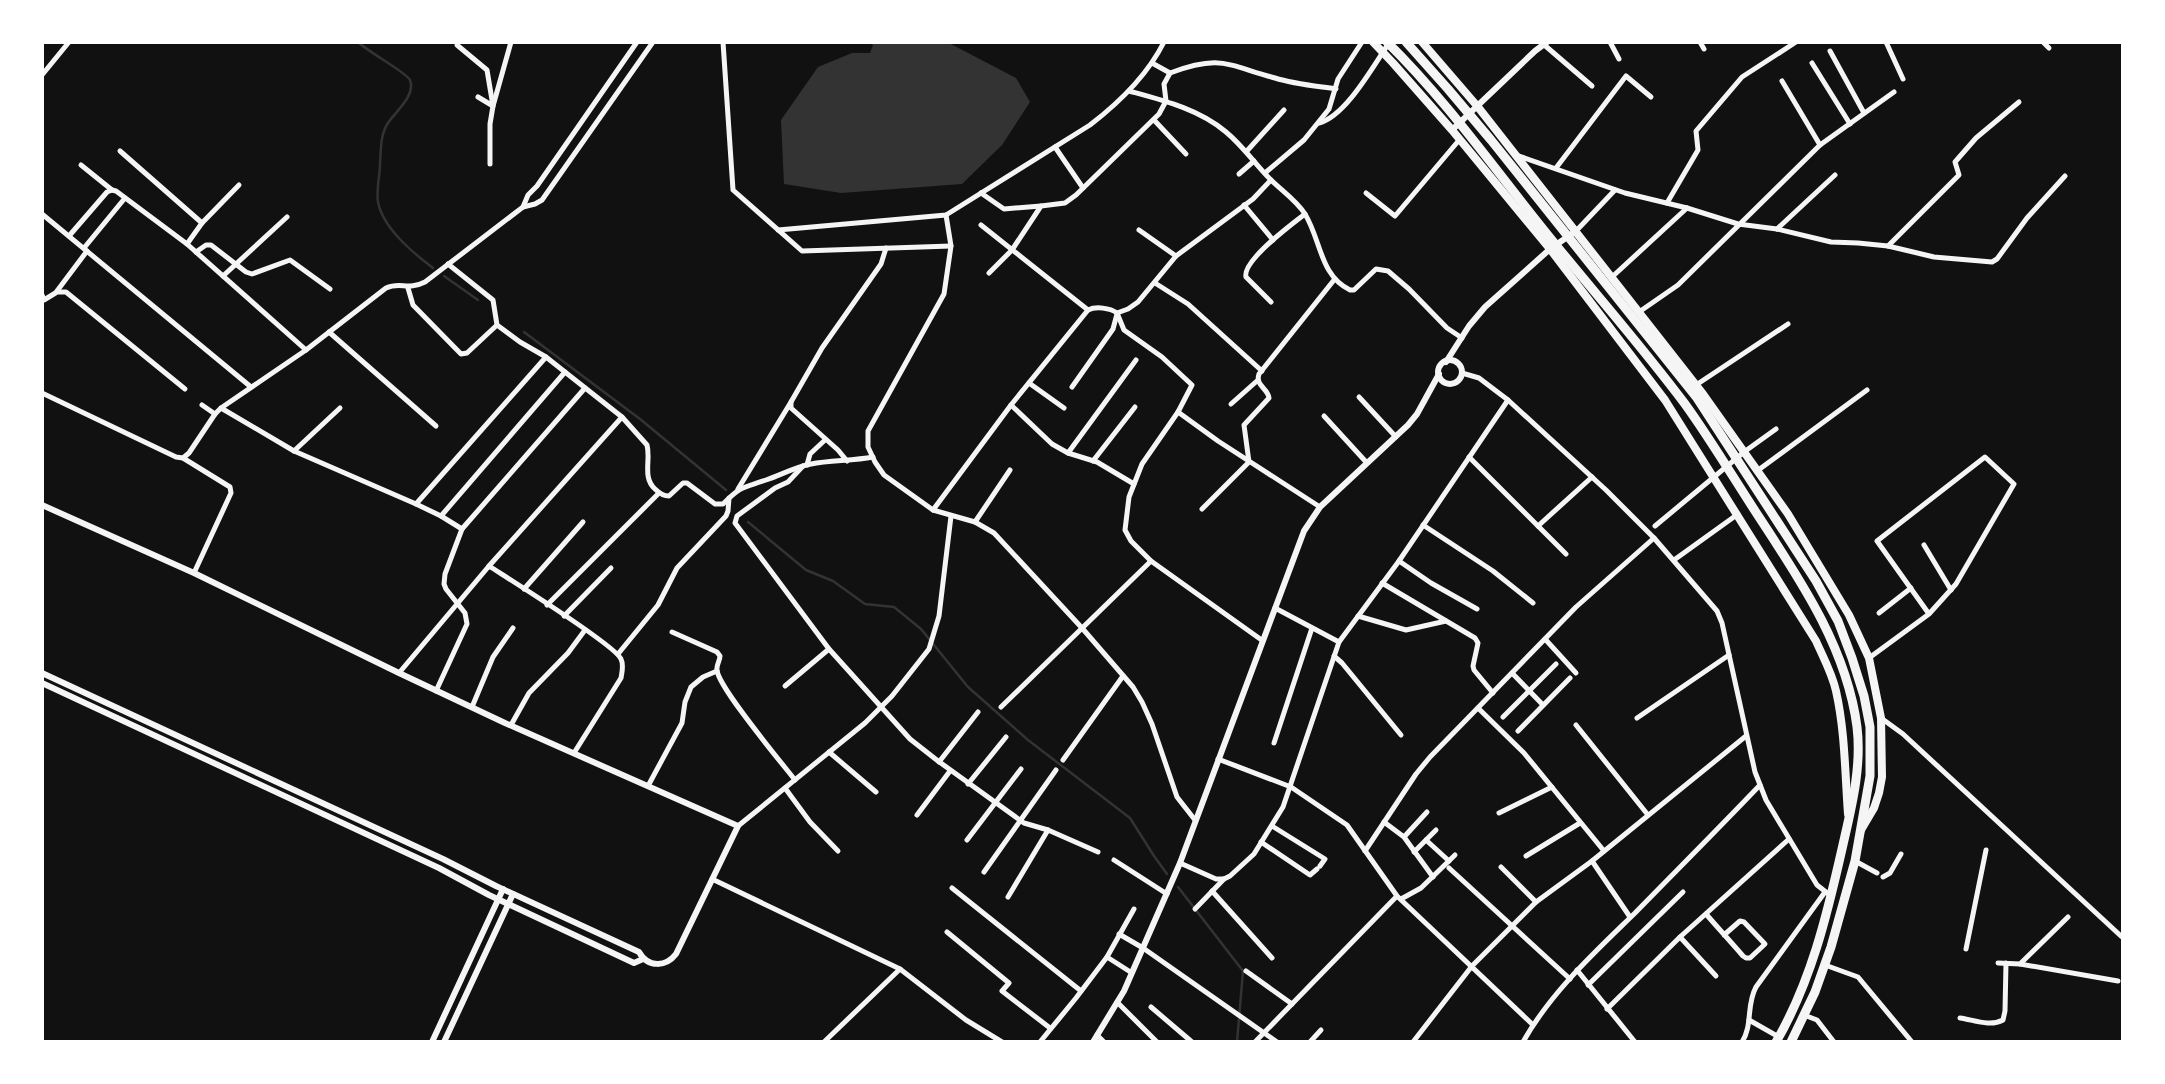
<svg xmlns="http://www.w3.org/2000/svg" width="2165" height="1084" viewBox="0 0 2165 1084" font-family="Arial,sans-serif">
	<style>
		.water { fill: #333 }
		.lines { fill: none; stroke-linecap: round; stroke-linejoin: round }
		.stream { stroke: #333; stroke-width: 2.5 }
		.minor { stroke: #f5f5f5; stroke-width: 5 }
		.tertiary { stroke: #f5f5f5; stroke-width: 6 }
		.primary { stroke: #f5f5f5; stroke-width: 8 }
		.trunk { stroke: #f5f5f5; stroke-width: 9 }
	</style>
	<rect width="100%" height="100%" fill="#111"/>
	<path class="water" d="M870 43H949L1016 78 1030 102 1002 145 962 184 841 193 784 184 781 120 818 67 852 53H870L873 45Z"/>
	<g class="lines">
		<g class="stream">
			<path d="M358 42C368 52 406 72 410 80 416 96 395 112 388 123 380 135 381 150 380 164 380 175 376 190 378 202 383 228 412 252 433 268"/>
			<path d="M444 276 478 300"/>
			<path d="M524 332 640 419 726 490"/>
			<path d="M748 522 806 570 833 581 865 604 894 607 921 629 968 687 1028 740 1130 818 1154 856 1167 874"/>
			<path d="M1178 887 1243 971 1237 1042"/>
		</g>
		<g class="minor">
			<path d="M458 42 457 45 487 70 493 106 478 97"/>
			<path d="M723 42 733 190 802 251 951 246"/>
			<path d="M1610 42 1619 59"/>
			<path d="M1700 42 1704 49"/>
			<path d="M1886 42 1903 79"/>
			<path d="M2043 42 2049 48"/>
			<path d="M1542 43 1592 86"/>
			<path d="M1830 51 1864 113"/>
			<path d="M1152 63 1170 73"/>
			<path d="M1812 63 1850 124"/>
			<path d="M42 75 69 42"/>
			<path d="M1782 81 1820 145"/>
			<path d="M1129 91C1162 100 1199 109 1226 132 1243 146 1255 164 1270 179 1282 191 1296 200 1305 214 1321 240 1320 276 1350 290H1354L1376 269 1388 271 1409 289 1447 328 1462 338"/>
			<path d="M1154 120 1186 154"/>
			<path d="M1319 123C1346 116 1373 66 1389 43"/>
			<path d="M1055 147 1083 188"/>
			<path d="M120 151 202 223 187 244"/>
			<path d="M1246 152 1284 110"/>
			<path d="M1516 155 1625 193 1687 208 1738 224 1777 229 1831 242 1858 243 1888 246 1934 257 1992 262 1997 259 2027 218 2065 176"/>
			<path d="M490 164V124L493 106 511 42"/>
			<path d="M81 165 112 190"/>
			<path d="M1556 168 1626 76 1651 97"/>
			<path d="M1265 173 1304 140 1329 109 1338 79 1362 42"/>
			<path d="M1239 174 1254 161"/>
			<path d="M981 193 1004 209 1041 206"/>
			<path d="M1366 193 1395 216 1460 139"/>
			<path d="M1667 203 1698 150 1696 131 1742 77 1796 42"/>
			<path d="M1244 205 1273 240"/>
			<path d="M523 207 528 195 537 186 637 42"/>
			<path d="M42 214 251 387"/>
			<path d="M946 215 951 246 944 294 868 431V447L875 462 884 475 933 510 975 522 994 533 1082 628 1133 687 1142 702 1152 724 1177 797 1195 820"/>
			<path d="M202 223 239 185"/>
			<path d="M981 225 1088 310C1096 306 1110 308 1117 313L1128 309 1138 302 1176 256 1253 199 1271 180"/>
			<path d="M1777 229 1835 175"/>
			<path d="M778 230 946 215 1090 125C1120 102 1147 76 1164 42"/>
			<path d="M1139 230 1176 256"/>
			<path d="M1576 231 1615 190"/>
			<path d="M69 236 107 192 112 190 116 191 187 244 306 350"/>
			<path d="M1888 246 1959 175 1955 162 1976 138 2019 102"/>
			<path d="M84 248 125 198"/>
			<path d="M196 252 206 245H211L246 272 252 274 290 260 330 289"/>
			<path d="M448 264 493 300 497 325 520 342 546 357 622 417"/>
			<path d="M989 273 1012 250 1041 206 1065 203 1076 195 1159 114 1166 101 1164 84 1170 73C1221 54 1227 65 1275 78 1294 84 1316 86 1336 89"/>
			<path d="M223 276 287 217"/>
			<path d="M1612 277 1687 208"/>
			<path d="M1155 283 1188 304 1262 371"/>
			<path d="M408 288 413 305 461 354 467 353 497 325"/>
			<path d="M57 291 87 251"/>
			<path d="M42 295 44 300 57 292H66L185 389"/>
			<path d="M1271 302 1246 277C1242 261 1292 224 1305 214"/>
			<path d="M1639 312 1678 285 1820 145 1894 92"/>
			<path d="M1117 313 1124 330 1162 357 1192 385 1178 412 1142 464 1129 497 1125 530 1131 541 1151 561 1263 641"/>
			<path d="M329 332 436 426"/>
			<path d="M1462 373 1479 378 1508 400 1606 490 1654 538 1717 611 1722 623 1755 772 1766 800 1817 885 1831 896"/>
			<path d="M1029 383 1064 408"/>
			<path d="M1696 385 1788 324"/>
			<path d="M1072 387 1113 329 1117 314"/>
			<path d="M42 393 176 457 183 458 230 487 231 493 194 573"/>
			<path d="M1359 397 1396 437"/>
			<path d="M1231 404 1258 380"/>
			<path d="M202 405 215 414"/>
			<path d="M1011 405 1052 444 1068 453 1097 462 1134 484"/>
			<path d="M221 408 294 451 416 504"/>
			<path d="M1178 412 1218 441 1320 507"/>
			<path d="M1324 416 1367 463"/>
			<path d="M294 451 340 408"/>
			<path d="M1068 453 1136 360"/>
			<path d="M1469 457 1566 554"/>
			<path d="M183 458 189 453 215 414 221 408 306 350 386 288C401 281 407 291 425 282L523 207 535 204 542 200 653 42"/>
			<path d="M847 461 838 450 791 408V402L822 348 881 264 886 248"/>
			<path d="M1093 461 1135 407"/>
			<path d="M807 465 810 454 825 440"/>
			<path d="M803 466 788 482 775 488 737 516 735 523 829 649 910 739 938 761 1024 823 1048 830 1098 852"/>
			<path d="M1757 471 1867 390"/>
			<path d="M738 489 791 402"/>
			<path d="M1202 509 1249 462 1244 425 1269 398C1268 388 1255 386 1259 374L1334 280"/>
			<path d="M933 510 1011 405 1088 310"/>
			<path d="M441 516 416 504 546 357"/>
			<path d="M975 522 1010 470"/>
			<path d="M1423 525 1493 571 1533 603"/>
			<path d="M1538 526 1592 477"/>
			<path d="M1655 526 1744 452 1776 429"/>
			<path d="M462 529 441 516 565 372"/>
			<path d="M1924 545 1951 590"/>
			<path d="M1674 560 1738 514"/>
			<path d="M1399 561 1431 583 1477 609"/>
			<path d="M489 566 622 417 647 445C651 460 642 477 655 489 659 493 663 496 669 496L683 483H687L715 504H723C742 485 743 488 766 480 781 475 795 467 811 464 830 460 852 461 873 457"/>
			<path d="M1382 583 1475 638 1478 643 1473 666 1474 670 1493 693"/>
			<path d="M524 589 583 522"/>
			<path d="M547 605 659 493"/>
			<path d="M1275 608 1339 642"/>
			<path d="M1879 613 1911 588"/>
			<path d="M564 616 611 568"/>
			<path d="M1358 616 1406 630 1446 621"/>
			<path d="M672 632 717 652 720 656C720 661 716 665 717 670 718 687 781 762 795 780"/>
			<path d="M1545 639 1576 673"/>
			<path d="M618 654 658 605 677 568 726 516 728 511 729 498"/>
			<path d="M1334 656 1342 663 1401 735"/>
			<path d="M1869 658 1929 614 1956 584 2014 484 1985 457 1877 541 1929 614"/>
			<path d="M399 673 489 566C509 579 615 645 621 659 624 665 622 672 621 678L574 753"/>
			<path d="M1512 673 1543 705"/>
			<path d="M785 686 829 649"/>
			<path d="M436 691 467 624 465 613 446 589 444 584 445 574 462 529 585 388"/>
			<path d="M472 707 493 657 513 628"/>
			<path d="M1001 707 1151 561"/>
			<path d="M1478 708 1524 753 1604 851"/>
			<path d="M1503 717 1556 664"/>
			<path d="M1637 718 1729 655"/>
			<path d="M1881 718 1903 734 2122 937"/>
			<path d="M511 725 529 693 568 653 585 630"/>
			<path d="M1576 725 1648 815"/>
			<path d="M1518 731 1570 678"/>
			<path d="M1274 743 1312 628"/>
			<path d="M829 752 876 792"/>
			<path d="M1218 759 1291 787 1347 825 1397 896 1532 1024"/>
			<path d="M1063 760 1123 676"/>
			<path d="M939 762 978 712"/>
			<path d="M968 784 1006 737"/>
			<path d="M648 786 682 723 685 702 691 687 703 677 717 671"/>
			<path d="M785 788 810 822 838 851"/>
			<path d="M1499 813 1552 787"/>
			<path d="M917 815 950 771"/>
			<path d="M1384 822 1404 837 1433 877"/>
			<path d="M738 826 865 723 892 696 929 649 939 616 951 516"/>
			<path d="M1272 826 1325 859 1320 866"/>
			<path d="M1404 837 1427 812"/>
			<path d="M967 840 1021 769"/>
			<path d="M1426 840 1449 861"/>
			<path d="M1261 842 1310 875 1317 869"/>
			<path d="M1365 851 1416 774 1430 757 1576 607 1654 538"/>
			<path d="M1414 852 1436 830"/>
			<path d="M1526 856 1580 823"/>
			<path d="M1114 860 1167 894"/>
			<path d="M1592 861 1630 917"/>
			<path d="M1855 861 1877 873"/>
			<path d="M1180 863 1216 879H1224L1230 876 1254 854 1283 807 1339 642 1399 561 1508 400"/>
			<path d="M1501 867 1536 902"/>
			<path d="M1449 868 1570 979"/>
			<path d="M984 872 1056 770"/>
			<path d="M1883 877 1890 873 1901 854"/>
			<path d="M712 879 900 969"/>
			<path d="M952 888 1081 991"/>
			<path d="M1212 891 1272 958"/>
			<path d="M1008 897 1048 830"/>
			<path d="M1401 899 1421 888 1455 855"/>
			<path d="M1195 909 1224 879"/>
			<path d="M1706 914C1718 928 1731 942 1743 956L1746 958H1750L1765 944 1744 922 1740 921 1724 935"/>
			<path d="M947 932 1009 983 1002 991 1050 1028"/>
			<path d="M1119 934 1143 948 1277 1042"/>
			<path d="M1680 937 1716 976"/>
			<path d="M1966 949 1986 850"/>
			<path d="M1107 957 1134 909"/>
			<path d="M1998 963 2020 964 2068 917"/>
			<path d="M2020 964 2118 981"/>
			<path d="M1825 965 1858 977 1912 1042"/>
			<path d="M1577 970 1635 1042"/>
			<path d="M1246 971 1292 1004"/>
			<path d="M1588 985 1683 892"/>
			<path d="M1117 1002 1157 1042"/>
			<path d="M1151 1007 1192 1042"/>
			<path d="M1607 1009 1680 937 1789 839"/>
			<path d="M1804 1015 1817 1020 1834 1042"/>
			<path d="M1960 1018C1974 1020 1990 1027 2003 1020L2005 1011 2006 963"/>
			<path d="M1749 1020 1779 1037"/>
			<path d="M1097 1035 1104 1042"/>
			<path d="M824 1042 900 969 966 1020 1002 1042"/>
			<path d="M1040 1042 1076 998 1107 957 1132 973"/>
			<path d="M1255 1042 1397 896"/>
			<path d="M1310 1042 1321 1030"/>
			<path d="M1413 1042 1472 966 1536 902 1592 861 1746 736"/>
			<path d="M1523 1042C1551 992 1595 952 1635 913 1677 870 1719 828 1760 785"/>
			<path d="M1742 1042C1753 1025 1746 1005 1756 987L1825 892"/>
		</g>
		<g class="tertiary">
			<path d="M1452 130 1535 51 1547 42"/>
			<circle cx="1450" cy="372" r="12"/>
			<path d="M1446 362 1469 326 1485 307 1550 249 1576 231"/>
			<path d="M42 505 194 573 399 673 505 723 738 826 676 954C666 967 648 968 639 952L496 886 443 859 42 673"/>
			<path d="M42 683 439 868 489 895 634 963 643 959"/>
			<path d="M432 1042 503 889"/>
			<path d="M444 1042 513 894"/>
			<path d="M1093 1042 1124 991 1180 863 1304 531 1320 507 1408 425 1417 414 1439 374"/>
		</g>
		<g class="primary">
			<path d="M1373 42 1393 63 1452 130 1550 249 1665 400 1816 641C1823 657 1832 673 1836 691 1845 731 1845 773 1848 814"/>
			<path d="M1422 42 1478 107 1703 394 1788 514 1849 615 1869 658 1881 718 1882 777 1879 793 1874 808 1861 830"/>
		</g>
		<g class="trunk">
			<path d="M1387 42C1450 104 1500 177 1556 245 1599 298 1644 349 1685 404 1711 440 1734 479 1759 517 1801 581 1847 649 1857 727 1862 768 1851 809 1842 849 1827 915 1811 982 1776 1042"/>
			<path d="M1406 42 1448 89 1491 140 1697 398 1816 581 1838 621 1852 658 1864 696 1870 727V776L1855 861 1831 947 1815 992 1791 1042"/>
		</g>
	</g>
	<rect width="2165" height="1084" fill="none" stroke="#ffffff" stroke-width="88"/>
</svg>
